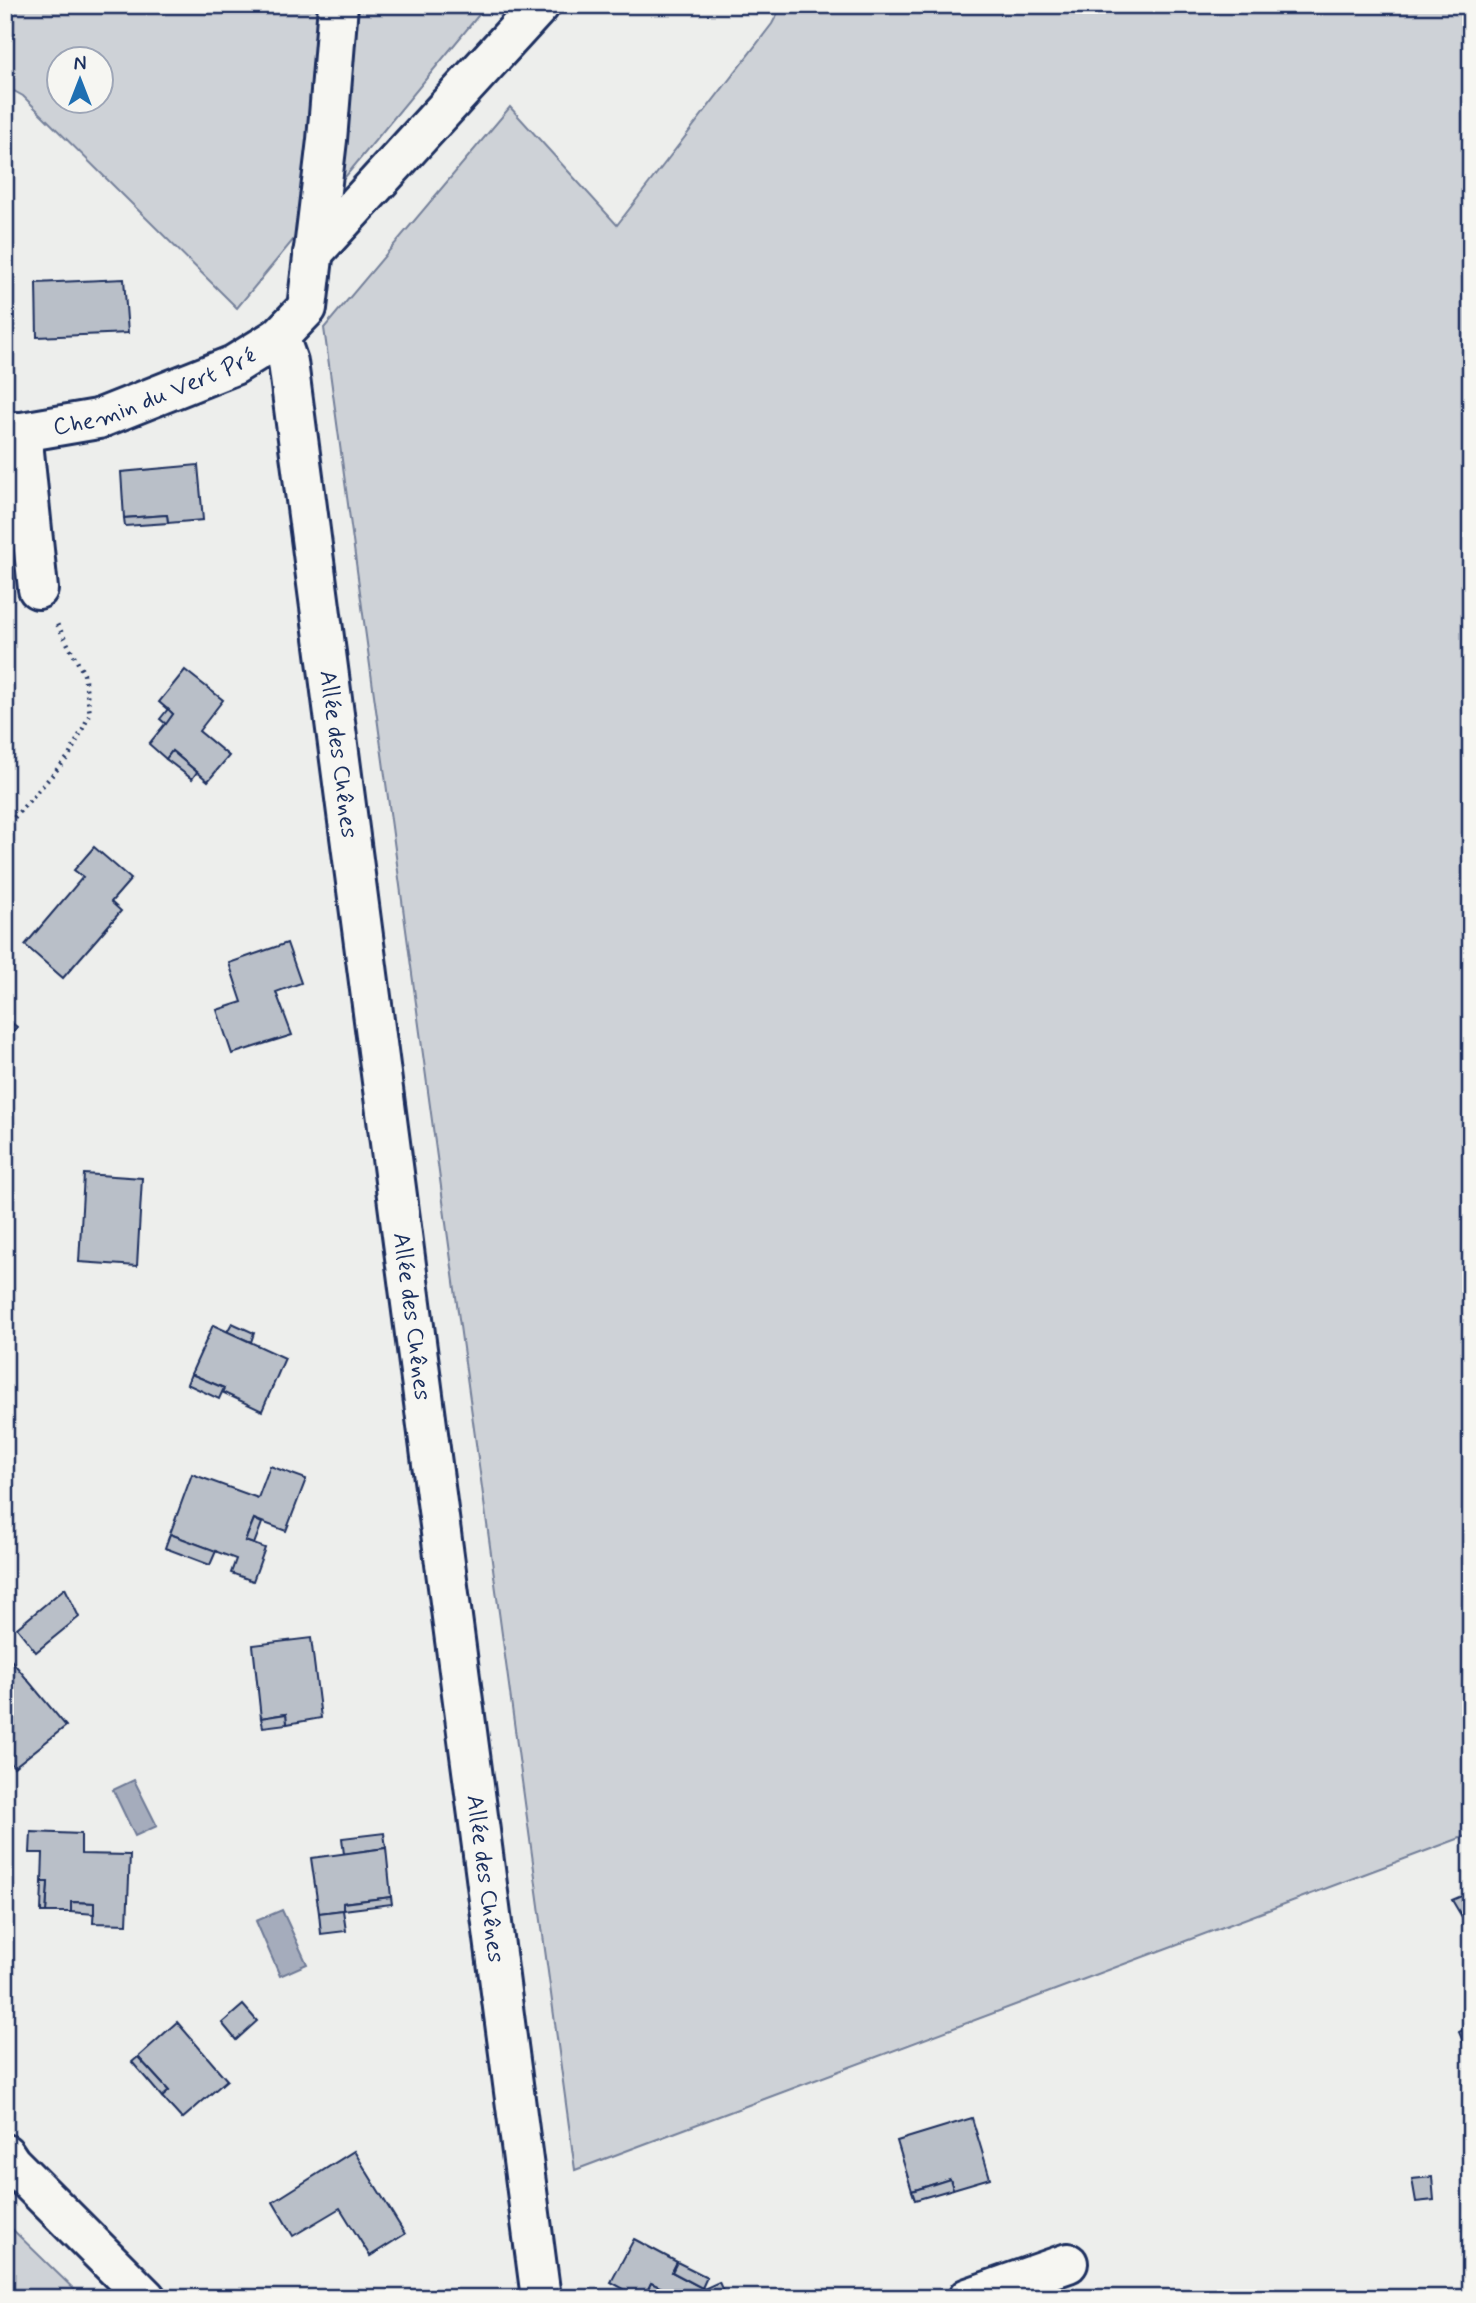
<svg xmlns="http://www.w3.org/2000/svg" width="1476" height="2303" viewBox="0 0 1476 2303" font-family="Mynerve,sans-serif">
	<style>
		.green { fill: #ced2d7; stroke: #74809a; stroke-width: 2; fill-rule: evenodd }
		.water { fill: #a5acbc; stroke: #6e7a96; stroke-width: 2 }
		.building { fill: #b9bfc8; stroke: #1b2f5e; stroke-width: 2 }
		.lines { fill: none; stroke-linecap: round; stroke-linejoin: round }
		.minor-casing { stroke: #1b2f5e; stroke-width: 44 }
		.path { stroke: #1b2f5e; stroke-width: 4.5; stroke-dasharray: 2 5; stroke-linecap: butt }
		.minor { stroke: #f6f6f2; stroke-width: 38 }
		.labels { text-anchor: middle; stroke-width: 6; stroke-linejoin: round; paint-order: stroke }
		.street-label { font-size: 24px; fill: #1b2f5e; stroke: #f6f6f2 }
	</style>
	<rect width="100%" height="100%" fill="#edeeec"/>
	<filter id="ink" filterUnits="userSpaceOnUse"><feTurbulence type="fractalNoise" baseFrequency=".0143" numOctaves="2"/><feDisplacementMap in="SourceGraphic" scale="14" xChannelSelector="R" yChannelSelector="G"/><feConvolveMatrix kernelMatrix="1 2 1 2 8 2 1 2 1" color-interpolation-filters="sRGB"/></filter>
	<g filter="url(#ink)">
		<g class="green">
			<path d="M5 5H487L237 308 23 96 5 86ZM60 60H102V102H60Z"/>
			<path d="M782 5H1471V1834L575 2170 324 328 510 107 617 225 772 24Z"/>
			<path d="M5 2223 8 2225 83 2298H5Z"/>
		</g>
		<g class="water">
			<path d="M134 1780 157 1826 135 1836 113 1790Z"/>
			<path d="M282 1910 307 1964 280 1976 256 1921Z"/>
		</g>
		<g class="building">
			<path d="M124 279 128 333 37 337 36 283Z"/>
			<path d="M198 465 203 520 168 523 167 515 124 518 121 472Z"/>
			<path d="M167 515 168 523 125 526 124 518Z"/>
			<path d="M185 670 223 700 199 731 229 756 208 781 172 751 166 759 149 744 173 714 159 702Z"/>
			<path d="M168 709 173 714 166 724 160 719Z"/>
			<path d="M172 751 197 772 192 779 166 759Z"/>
			<path d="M94 847 131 879 111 902 121 911 63 978 25 945 83 877 74 870Z"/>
			<path d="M287 943 301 983 276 992 292 1035 232 1054 217 1010 242 1002 229 963Z"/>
			<path d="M5 1018 17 1027 5 1040Z"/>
			<path d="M84 1174 142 1178 137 1266 79 1262Z"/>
			<path d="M232 1323 254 1333 251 1342 227 1332Z"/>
			<path d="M213 1325 285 1358 262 1411 222 1392 224 1388 191 1374Z"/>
			<path d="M191 1374 224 1388 219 1399 187 1384Z"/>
			<path d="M270 1466 306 1479 286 1531 254 1519 245 1541 265 1548 253 1581 231 1573 236 1559 170 1534 192 1474 258 1498Z"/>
			<path d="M254 1519 262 1523 254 1544 245 1541Z"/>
			<path d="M170 1534 216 1551 210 1565 165 1548Z"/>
			<path d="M65 1588 79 1617 36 1652 17 1628Z"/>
			<path d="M311 1638 321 1718 287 1724 286 1714 261 1718 253 1645Z"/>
			<path d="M6 1654 66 1726 14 1767 5 1756Z"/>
			<path d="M286 1714 287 1724 263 1727 261 1718Z"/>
			<path d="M31 1832 81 1834V1854L130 1855 127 1924 93 1923 94 1903 71 1902V1912H46L48 1882H42L43 1853H30Z"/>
			<path d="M384 1833 386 1848 344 1854 342 1838Z"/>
			<path d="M386 1848 391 1897 343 1903V1910L319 1913 311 1858Z"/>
			<path d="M42 1882H48L46 1912H41Z"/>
			<path d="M1471 1892V1932L1452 1900Z"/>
			<path d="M391 1897 392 1904 343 1910V1903Z"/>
			<path d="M71 1902 94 1903V1914L71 1912Z"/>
			<path d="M343 1910 346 1931 321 1934 319 1913Z"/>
			<path d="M243 2005 257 2021 236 2040 222 2023Z"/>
			<path d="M1471 2018V2050L1467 2051 1459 2032 1470 2027 1467 2019Z"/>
			<path d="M177 2022 227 2080 182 2119 162 2097 169 2091 138 2057Z"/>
			<path d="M138 2057 169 2091 162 2097 132 2062Z"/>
			<path d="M972 2118 990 2178 953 2189 950 2179 912 2191 897 2141Z"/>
			<path d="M354 2151 405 2234 370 2256 340 2208 293 2236 273 2202Z"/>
			<path d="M1432 2177 1434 2200 1416 2202 1412 2179Z"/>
			<path d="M950 2179 953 2189 915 2200 912 2191Z"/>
			<path d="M634 2239 677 2262 672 2272 704 2289 719 2282 726 2298H659L664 2289 651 2283 644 2298H640L611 2282Z"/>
			<path d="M677 2262 707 2277 702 2288 672 2272Z"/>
			<path d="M651 2283 664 2289 659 2298H644Z"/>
		</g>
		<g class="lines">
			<defs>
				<g id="minor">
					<path d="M313 253 540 5"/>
					<path id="s1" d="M279 337 288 362 541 2298"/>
					<path id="s2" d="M5 432H22L98 419 234 365 279 337 307 308 327 140 338 5"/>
					<path d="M22 432 38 589"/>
					<path d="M5 2154 11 2163 146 2298"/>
					<path d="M968 2298 1068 2263"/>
				</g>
			</defs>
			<use href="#minor" class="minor-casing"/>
			<path class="path" d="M5 828 69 756 90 714 84 674 57 624"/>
			<use href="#minor" class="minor"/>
		</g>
	</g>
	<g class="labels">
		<g class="street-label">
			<text dy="8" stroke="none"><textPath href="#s2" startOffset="156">Chemin du Vert Pré</textPath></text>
			<text dy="8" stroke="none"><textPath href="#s1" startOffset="422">Allée des Chênes</textPath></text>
			<text dy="8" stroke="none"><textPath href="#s1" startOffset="989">Allée des Chênes</textPath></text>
			<text dy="8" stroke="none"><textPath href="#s1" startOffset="1556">Allée des Chênes</textPath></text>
		</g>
	</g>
	<rect width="1476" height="2303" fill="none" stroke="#f6f6f2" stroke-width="28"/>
	<rect x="14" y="14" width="1448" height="2275" fill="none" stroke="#1b2f5e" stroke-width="2.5" filter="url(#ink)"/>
	<g transform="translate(80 80)"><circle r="33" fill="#f6f6f2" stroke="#9ea6b7" stroke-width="2"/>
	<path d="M0-5L12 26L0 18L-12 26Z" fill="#1f6fb2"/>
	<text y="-10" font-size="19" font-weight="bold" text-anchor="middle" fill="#1b2f5e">N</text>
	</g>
</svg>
